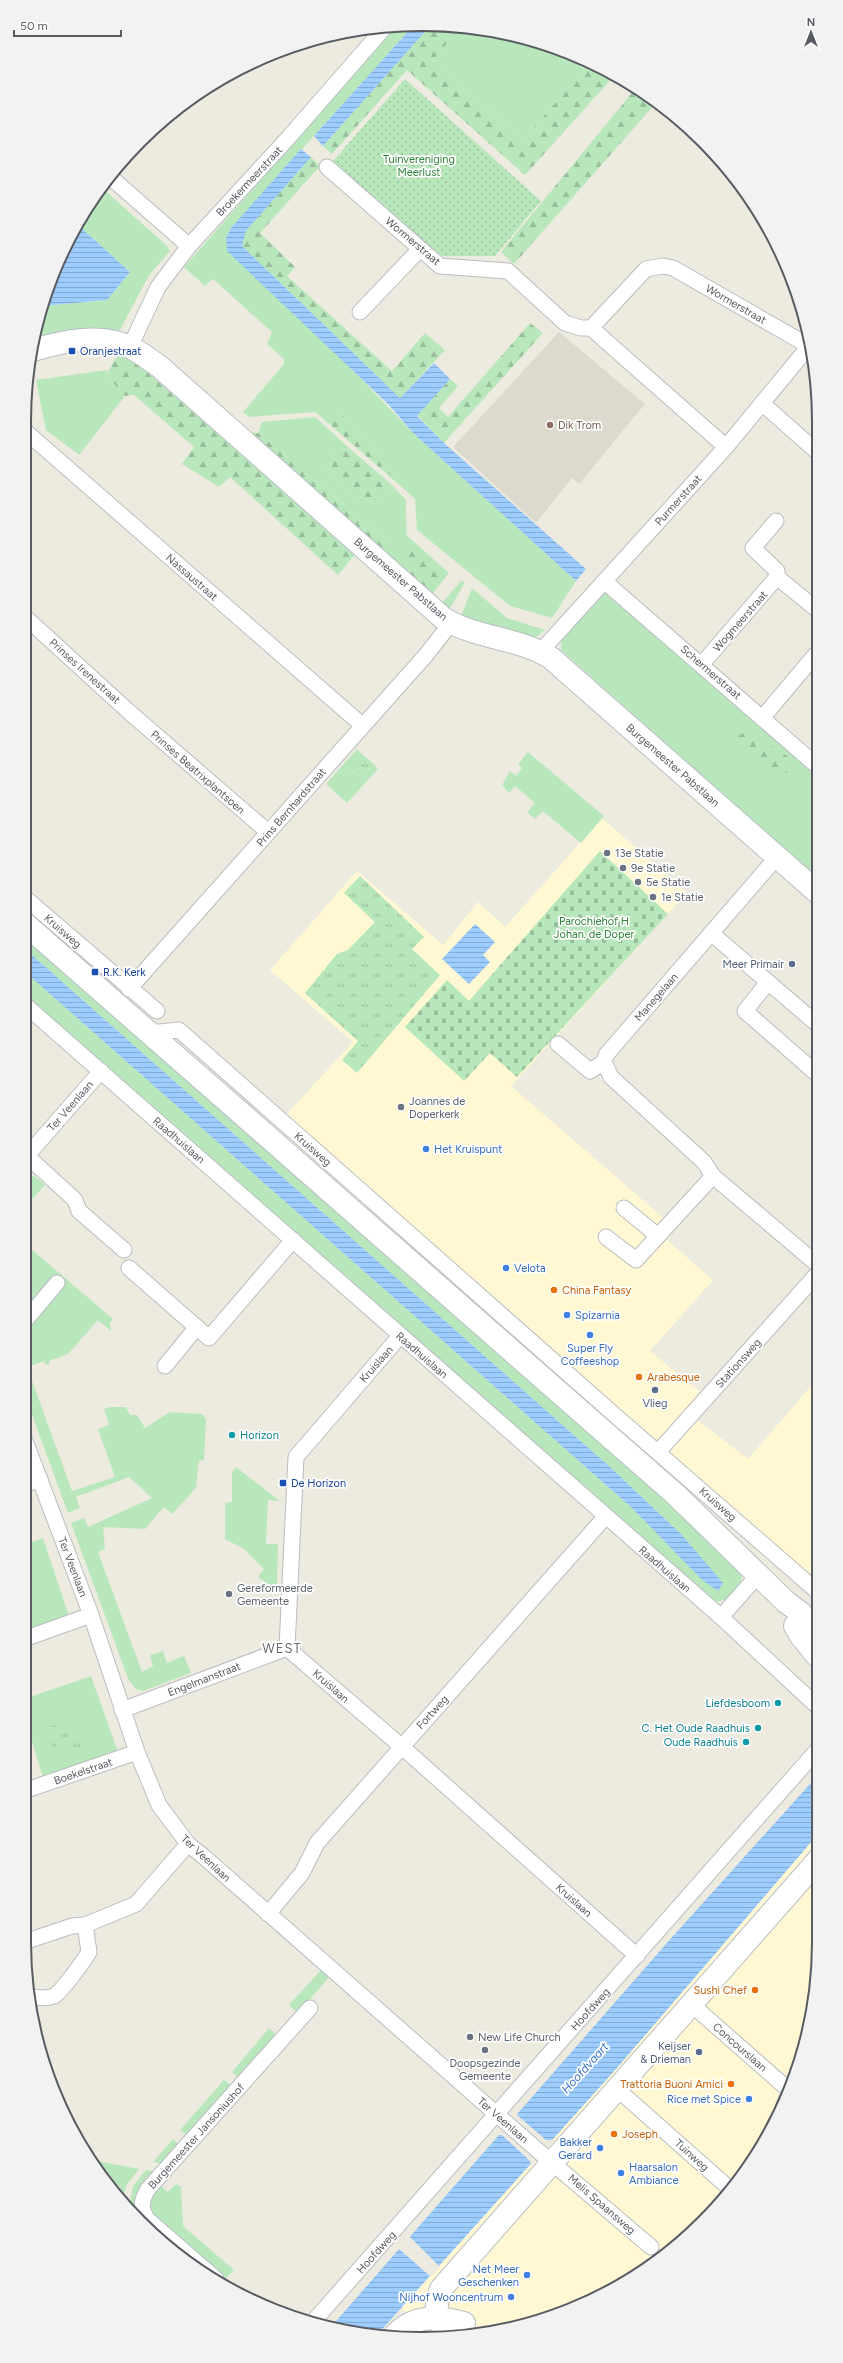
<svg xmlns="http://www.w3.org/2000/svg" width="843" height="2363" viewBox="0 0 843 2363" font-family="Figtree,sans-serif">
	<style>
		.commercial { fill: #fff8d2 }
		.education { fill: #dcdace }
		.grass { fill: #b8e7bc }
		.forest { fill: url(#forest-firs) }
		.cemetery { fill: url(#cemetery-stones) }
		.park { fill: url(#park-tufts) }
		.garden { fill: url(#garden-dots) }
		.water { fill: url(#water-rules) }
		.pier { fill: #edebdf }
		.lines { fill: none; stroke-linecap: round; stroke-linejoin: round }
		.street-casing { stroke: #babcc2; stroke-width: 17 }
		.secondary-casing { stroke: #babdc5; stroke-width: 24 }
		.street { stroke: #fff; stroke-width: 15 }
		.secondary { stroke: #fff; stroke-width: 22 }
		.transit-dot { fill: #1a4fb4; stroke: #fff; stroke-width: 1.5 }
		.education-dot { fill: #8d6e63; stroke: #fff; stroke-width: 1.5 }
		.worship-dot { fill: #6b7280; stroke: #fff; stroke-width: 1.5 }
		.service-dot { fill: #5c6f8a; stroke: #fff; stroke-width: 1.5 }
		.shop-dot { fill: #3f7fe0; stroke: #fff; stroke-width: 1.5 }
		.food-dot { fill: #e8710a; stroke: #fff; stroke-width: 1.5 }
		.culture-dot { fill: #0f9aa8; stroke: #fff; stroke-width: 1.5 }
		.labels { text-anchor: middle; stroke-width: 3.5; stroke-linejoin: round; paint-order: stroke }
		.park-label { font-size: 11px; fill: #2d8438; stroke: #fff }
		.street-label { font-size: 11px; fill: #585c62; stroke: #fff }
		.transit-label { font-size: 11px; fill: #164399; stroke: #fff; text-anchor: start }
		.education-label { font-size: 11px; fill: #785e54; stroke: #fff; text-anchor: start }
		.worship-label { font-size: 11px; fill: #5b616d; stroke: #fff; text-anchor: start }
		.service-label { font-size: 11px; fill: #4e5e75; stroke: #fff; text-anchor: end }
		.shop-label { font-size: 11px; fill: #366cbe; stroke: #fff; text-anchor: start }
		.food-label { font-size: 11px; fill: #c56008; stroke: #fff; text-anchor: start }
		.culture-label { font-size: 11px; fill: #0d838f; stroke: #fff; text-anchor: end }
		.water-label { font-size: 12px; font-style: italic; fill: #3774cb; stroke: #fff }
		.quarter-label { font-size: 13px; letter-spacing: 1px; fill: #696d74; stroke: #fff }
		.rim { fill: none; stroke: #585c62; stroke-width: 2 }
	</style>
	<defs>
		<pattern id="forest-firs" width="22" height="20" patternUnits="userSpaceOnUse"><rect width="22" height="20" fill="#b8e7bc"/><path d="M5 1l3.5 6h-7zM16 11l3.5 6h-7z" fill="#98be9c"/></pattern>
		<pattern id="cemetery-stones" width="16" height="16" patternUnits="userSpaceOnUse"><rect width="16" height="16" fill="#b8e7bc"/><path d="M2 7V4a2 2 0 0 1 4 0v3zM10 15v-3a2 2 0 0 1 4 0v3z" fill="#98be9c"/></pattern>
		<pattern id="park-tufts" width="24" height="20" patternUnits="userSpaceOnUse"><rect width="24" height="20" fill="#b8e7bc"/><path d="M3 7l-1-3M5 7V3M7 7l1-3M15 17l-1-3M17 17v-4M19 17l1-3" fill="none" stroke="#98be9c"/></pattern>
		<pattern id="garden-dots" width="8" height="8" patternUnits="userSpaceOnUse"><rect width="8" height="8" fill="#b8e7bc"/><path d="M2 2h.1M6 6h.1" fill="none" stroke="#98be9c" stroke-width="1.8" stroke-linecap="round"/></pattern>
		<pattern id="water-rules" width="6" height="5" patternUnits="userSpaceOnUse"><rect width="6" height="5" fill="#9dcdff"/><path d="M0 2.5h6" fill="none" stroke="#83aad2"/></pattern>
	</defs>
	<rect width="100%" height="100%" fill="#edebdf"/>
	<g class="commercial">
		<path d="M602 818 687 893 511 1086 667 1221 658 1232 713 1280 650 1351 709 1399 692 1416 748 1459 818 1378V1602L274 1128 353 1042 270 970 357 871 443 945 478 902 505 927Z"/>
		<path d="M819 1808V1941L806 2044 789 2094 752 2163 702 2223 643 2272 597 2298 524 2326 448 2338H436L386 2295Z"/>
	</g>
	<path class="education" d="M559 332 645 404 579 484 572 478 536 523 453 447Z"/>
	<g class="grass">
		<path d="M413 26 231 228 226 238 414 434 576 581 552 618 510 606 417 530 415 499 388 475 392 471 340 412 328 423 315 412 249 417 243 412 284 364V359L267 344 272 332 213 279 205 286 184 267 396 27Z"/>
		<path d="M461 27 524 37 589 64 523 140 433 60Z"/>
		<path d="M101 187 166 245 170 251 149 275 120 330 94 329 35 340 37 319 42 306 107 300 130 272 78 225Z"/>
		<path d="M107 370 106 375 125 396 79 455 46 430 36 380Z"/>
		<path d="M422 410 450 436 444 443 417 415Z"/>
		<path d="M315 417 349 448 327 455 325 470 354 497 379 502 390 483 406 500 407 579 381 556 385 539 258 433 262 422Z"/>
		<path d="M461 581 465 582 448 612 442 603Z"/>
		<path d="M472 588 507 618 545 630 533 639 460 619Z"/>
		<path d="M605 588 816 774 817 879 561 650 562 636Z"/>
		<path d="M357 749 363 755 351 770 361 778 374 764 378 769 347 803 326 784Z"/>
		<path d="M528 752 604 816 581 843 543 811 535 819 527 812 535 803 515 786 509 793 502 785 510 771 516 776 522 768 518 764Z"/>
		<path d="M24 933 600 1438 734 1565 742 1577C739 1592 729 1601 714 1602L24 995V971L632 1508 701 1579 681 1534 611 1468 24 948Z"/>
		<path d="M33 1175 45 1185 24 1208V1186Z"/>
		<path d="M24 1243 113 1319 110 1323 111 1331 98 1320 68 1354 49 1361 50 1364 46 1365 44 1361 27 1367 72 1491 115 1477 98 1429 109 1425 104 1409 111 1407H126L130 1415H137L145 1428 170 1412 202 1414 206 1419 204 1460 199 1461 196 1488 172 1514 164 1507 145 1529 103 1527 105 1549 98 1552 142 1672 153 1666 150 1655 163 1651 167 1663 184 1656 191 1673 143 1691 136 1689 129 1681 71 1523 84 1518 88 1527 152 1498 129 1477 76 1497 80 1508 68 1513 24 1393Z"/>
		<path d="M236 1467 280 1501 268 1500 266 1544H278L277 1586 275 1589 258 1577 264 1569 244 1549 225 1539V1503L232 1502V1473Z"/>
		<path d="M43 1538 69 1616 24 1633V1545Z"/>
		<path d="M91 1676 118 1752 43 1777 28 1729 24 1730V1699Z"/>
		<path d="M323 1968 330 1976 298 2013 289 2005Z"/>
		<path d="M269 2028 277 2036 239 2078 232 2072Z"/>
		<path d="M224 2080 233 2087 189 2137 180 2130Z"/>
		<path d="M173 2139 180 2146 164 2164 153 2162Z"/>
		<path d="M92 2160 139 2169 127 2184 122 2203Z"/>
		<path d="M146 2170 157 2172 137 2199 135 2207H129L133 2186Z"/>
		<path d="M176 2184 181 2187 183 2226 234 2270 225 2279 149 2212V2198L161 2186 168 2192Z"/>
	</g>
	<g class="forest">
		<path d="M431 25 461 27 433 60 523 140 589 64 615 75 525 175 407 70 332 154 323 146Z"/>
		<path d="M636 88 656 103 514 264 501 252Z"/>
		<path d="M311 157 320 166 260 233 295 267 287 276 392 371 425 333 445 350 400 398 242 246 246 231Z"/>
		<path d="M530 323 543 333 450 436 422 410 450 379 458 386 439 408 448 417Z"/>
		<path d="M119 353 141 367 356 553 338 575 230 477 219 487 182 464 194 447 134 395 125 396 106 375Z"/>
		<path d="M221 405 248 432 258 433 385 539 381 556 214 409Z"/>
		<path d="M340 412 392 471 388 475 328 423Z"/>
		<path d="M349 448 390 483 379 502 354 497 325 470 327 455Z"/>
		<path d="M405 534 449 573 428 599 407 579Z"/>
		<path d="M751 731 794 761 792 773H779L732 737Z"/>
	</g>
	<path class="cemetery" d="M600 851 668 914 517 1077 490 1053 464 1081 405 1027 447 980 469 1001Z"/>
	<g class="park">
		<path d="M363 755 374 764 361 778 351 769Z"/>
		<path d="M360 876 424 937 412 949 440 975 357 1073 342 1060 358 1041 305 993 337 954 348 950 375 922 344 893Z"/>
		<path d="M54 1725 88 1743 78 1758 53 1748 46 1728Z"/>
	</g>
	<path class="garden" d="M405 79 541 201 495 256H441L332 162Z"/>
	<g class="water">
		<path d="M431 25 323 146 314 136 413 26Z"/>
		<path d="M301 149 311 157 246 231 242 246 400 398 434 363 450 379 417 416 444 443 586 569 576 581 414 434 388 404 227 251 226 238 231 228Z"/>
		<path d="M78 225 130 272 107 300 42 306 65 246Z"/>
		<path d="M475 924 495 942 483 955 490 962 469 984 442 959Z"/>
		<path d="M24 948 611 1468 681 1534 723 1583 718 1591 701 1579 632 1508 24 971Z"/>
		<path d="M819 1774V1833L617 2068 376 2336 330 2328 666 1944Z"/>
	</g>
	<g class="pier">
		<path d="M517 2111V2115L546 2140H555L531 2167 530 2161 502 2135H497Z"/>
		<path d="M409 2236 440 2267 431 2277 398 2248Z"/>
	</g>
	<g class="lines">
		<defs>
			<g id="street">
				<path d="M327 167 440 266 508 271 565 323 581 328H591"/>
				<path d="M109 176 189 246"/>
				<path d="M360 312 420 249"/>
				<path d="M130 347 158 287 189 246 289 137 385 27"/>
				<path d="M763 404 816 451"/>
				<path d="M24 427 25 431 362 725"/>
				<path d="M726 447 591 328 646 269 663 266 673 268 809 346"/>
				<path d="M776 521 753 548 777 571V577"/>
				<path d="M604 581 816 765"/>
				<path d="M24 616 128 711 268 832"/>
				<path d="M541 651 726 447 810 345"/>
				<path d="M702 664 777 577 816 609"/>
				<path d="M763 717 816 654"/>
				<path d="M777 857 606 1055 604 1062 611 1077 704 1162 713 1176 818 1265"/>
				<path d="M24 897 157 1011"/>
				<path d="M711 933 817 1024"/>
				<path d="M768 982 745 1011 817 1074"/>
				<path d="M129 989 426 655 451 623"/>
				<path d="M24 1004 721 1617 818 1707"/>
				<path d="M150 1033 179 1030 617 1417 818 1592"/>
				<path d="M558 1044 590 1071 604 1062"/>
				<path d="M27 1156 75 1200 79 1211 124 1250"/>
				<path d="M24 1159 101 1071"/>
				<path d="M624 1208 658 1236"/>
				<path d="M606 1237 636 1260 713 1176"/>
				<path d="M129 1268 209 1338 293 1240"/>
				<path d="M24 1322 57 1283"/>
				<path d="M400 1336 296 1457 287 1648 401 1746 637 1956"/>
				<path d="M165 1366 197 1327"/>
				<path d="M24 1438 91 1615 137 1752 159 1805 188 1844 203 1856 543 2155 651 2247"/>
				<path d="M658 1452 818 1273"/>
				<path d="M24 1485 40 1479"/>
				<path d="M721 1617 759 1574"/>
				<path d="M24 1639 91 1615"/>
				<path d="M122 1710 287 1648"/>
				<path d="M24 1791 137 1752"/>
				<path d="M268 1914 302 1873 317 1843 606 1516"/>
				<path d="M24 1942 72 1926 85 1925 136 1904 188 1844"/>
				<path d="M29 1996C37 1998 46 1999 54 1996 61 1992 84 1961 89 1952L85 1925"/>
				<path d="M691 2004 790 2091"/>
				<path d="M617 2089 730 2189"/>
				<path d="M216 2279 147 2219C140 2207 141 2201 148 2189L310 2008"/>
				<path d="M312 2323 819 1748"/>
			</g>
			<g id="secondary">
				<path d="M33 350C64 341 101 333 130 347 140 352 150 360 159 366L443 618C476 639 518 637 551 658L817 892"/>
				<path d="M24 923 675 1494 786 1602 801 1613 818 1636"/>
				<path d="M795 1626 801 1636 818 1657"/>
				<path d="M394 2336C414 2314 438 2316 464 2323"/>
				<path d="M452 2337C436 2323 433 2309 441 2289L819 1859"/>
			</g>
		</defs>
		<use href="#street" class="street-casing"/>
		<use href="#secondary" class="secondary-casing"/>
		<use href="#street" class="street"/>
		<use href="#secondary" class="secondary"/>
	</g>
	<g class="transit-dot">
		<rect x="68" y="347" width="8" height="8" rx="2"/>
		<rect x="91" y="968" width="8" height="8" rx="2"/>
		<rect x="279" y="1479" width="8" height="8" rx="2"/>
	</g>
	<circle class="education-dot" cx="550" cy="425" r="4"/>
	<g class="worship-dot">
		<circle cx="607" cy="853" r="4"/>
		<circle cx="623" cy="868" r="4"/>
		<circle cx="638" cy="882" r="4"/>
		<circle cx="653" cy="897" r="4"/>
		<circle cx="401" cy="1107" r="4"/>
		<circle cx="229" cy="1594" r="4"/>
		<circle cx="470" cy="2037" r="4"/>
		<circle cx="485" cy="2050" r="4"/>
	</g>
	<g class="service-dot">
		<circle cx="792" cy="964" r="4"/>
		<circle cx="655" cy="1390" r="4"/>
		<circle cx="699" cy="2052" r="4"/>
	</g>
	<g class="shop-dot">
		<circle cx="426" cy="1149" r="4"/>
		<circle cx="506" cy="1268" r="4"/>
		<circle cx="567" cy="1315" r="4"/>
		<circle cx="590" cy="1335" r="4"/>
		<circle cx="749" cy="2099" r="4"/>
		<circle cx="600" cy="2148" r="4"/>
		<circle cx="621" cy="2173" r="4"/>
		<circle cx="527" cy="2275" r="4"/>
		<circle cx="511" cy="2297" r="4"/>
	</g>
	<g class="food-dot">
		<circle cx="554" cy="1290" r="4"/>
		<circle cx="639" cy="1377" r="4"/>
		<circle cx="755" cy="1990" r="4"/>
		<circle cx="731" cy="2084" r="4"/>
		<circle cx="614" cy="2134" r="4"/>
	</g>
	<g class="culture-dot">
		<circle cx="232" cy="1435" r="4"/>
		<circle cx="778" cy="1703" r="4"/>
		<circle cx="758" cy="1728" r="4"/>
		<circle cx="746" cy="1742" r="4"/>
	</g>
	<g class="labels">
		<g class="park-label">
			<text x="419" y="163">Tuinvereniging<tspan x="419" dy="13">Meerlust</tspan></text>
			<text x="594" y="925">Parochiehof H<tspan x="594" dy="13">Johan. de Doper</tspan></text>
		</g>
		<g class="street-label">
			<text transform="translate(249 181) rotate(-47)" y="4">Broekermeerstraat</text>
			<text transform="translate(413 241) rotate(40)" y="4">Wormerstraat</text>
			<text transform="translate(736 304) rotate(30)" y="4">Wormerstraat</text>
			<text transform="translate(678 500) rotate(-48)" y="4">Purmerstraat</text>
			<text transform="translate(192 577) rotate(41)" y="4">Nassaustraat</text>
			<text transform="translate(401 579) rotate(41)" y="4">Burgemeester Pabstlaan</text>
			<text transform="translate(740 621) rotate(-49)" y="4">Wogmeerstraat</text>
			<text transform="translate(85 671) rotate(42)" y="4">Prinses Irenestraat</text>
			<text transform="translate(711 672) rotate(41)" y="4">Schermerstraat</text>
			<text transform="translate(673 765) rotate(41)" y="4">Burgemeester Pabstlaan</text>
			<text transform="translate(198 772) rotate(41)" y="4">Prinses Beatrixplantsoen</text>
			<text transform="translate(291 807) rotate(-49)" y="4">Prins Bernhardstraat</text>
			<text transform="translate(63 931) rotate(41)" y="4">Kruisweg</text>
			<text transform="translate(656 997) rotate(-49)" y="4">Manegelaan</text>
			<text transform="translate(70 1106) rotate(-49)" y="4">Ter Veenlaan</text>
			<text transform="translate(179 1140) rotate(41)" y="4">Raadhuislaan</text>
			<text transform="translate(313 1149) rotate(41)" y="4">Kruisweg</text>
			<text transform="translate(422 1355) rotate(41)" y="4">Raadhuislaan</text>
			<text transform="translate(738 1363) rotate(-48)" y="4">Stationsweg</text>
			<text transform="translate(376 1364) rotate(-49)" y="4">Kruislaan</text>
			<text transform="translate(718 1504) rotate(41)" y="4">Kruisweg</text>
			<text transform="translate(73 1567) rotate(69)" y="4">Ter Veenlaan</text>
			<text transform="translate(665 1569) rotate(41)" y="4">Raadhuislaan</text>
			<text transform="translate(204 1679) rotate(-21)" y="4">Engelmanstraat</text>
			<text transform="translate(331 1686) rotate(41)" y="4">Kruislaan</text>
			<text transform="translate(432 1712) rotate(-48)" y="4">Fortweg</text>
			<text transform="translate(83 1771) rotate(-19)" y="4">Boekelstraat</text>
			<text transform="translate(206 1858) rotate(43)" y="4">Ter Veenlaan</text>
			<text transform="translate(574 1900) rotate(42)" y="4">Kruislaan</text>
			<text transform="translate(590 2009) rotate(-48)" y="4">Hoofdweg</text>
			<text transform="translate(740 2047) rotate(41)" y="4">Concourslaan</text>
			<text transform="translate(503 2120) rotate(41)" y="4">Ter Veenlaan</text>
			<text transform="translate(196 2136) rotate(-48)" y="4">Burgemeester Jansoniushof</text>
			<text transform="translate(692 2155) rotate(42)" y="4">Tuinweg</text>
			<text transform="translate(602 2204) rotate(41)" y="4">Melis Spaansweg</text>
			<text transform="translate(376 2252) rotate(-48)" y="4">Hoofdweg</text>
		</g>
		<g class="transit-label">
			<text x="80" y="355">Oranjestraat</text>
			<text x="103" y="976">R.K. Kerk</text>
			<text x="291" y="1487">De Horizon</text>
		</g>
		<g class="education-label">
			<text x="558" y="429">Dik Trom</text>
		</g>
		<g class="worship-label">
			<text x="615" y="857">13e Statie</text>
			<text x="631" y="872">9e Statie</text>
			<text x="646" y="886">5e Statie</text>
			<text x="661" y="901">1e Statie</text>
			<text x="409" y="1105">Joannes de<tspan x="409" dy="13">Doperkerk</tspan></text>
			<text x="237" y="1592">Gereformeerde<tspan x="237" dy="13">Gemeente</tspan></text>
			<text x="478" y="2041">New Life Church</text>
			<text x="485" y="2067" text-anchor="middle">Doopsgezinde<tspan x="485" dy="13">Gemeente</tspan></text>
		</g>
		<g class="service-label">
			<text x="784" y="968">Meer Primair</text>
			<text x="655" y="1407" text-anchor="middle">Vlieg</text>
			<text x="691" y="2050">Keijser<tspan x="691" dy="13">&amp; Drieman</tspan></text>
		</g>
		<g class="shop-label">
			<text x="434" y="1153">Het Kruispunt</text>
			<text x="514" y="1272">Velota</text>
			<text x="575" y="1319">Spizarnia</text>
			<text x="590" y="1352" text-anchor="middle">Super Fly<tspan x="590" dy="13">Coffeeshop</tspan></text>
			<text x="741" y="2103" text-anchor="end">Rice met Spice</text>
			<text x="592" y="2146" text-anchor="end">Bakker<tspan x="592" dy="13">Gerard</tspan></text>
			<text x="629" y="2171">Haarsalon<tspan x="629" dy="13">Ambiance</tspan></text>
			<text x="519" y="2273" text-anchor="end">Net Meer<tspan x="519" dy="13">Geschenken</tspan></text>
			<text x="503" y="2301" text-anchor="end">Nijhof Wooncentrum</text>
		</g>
		<g class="food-label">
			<text x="562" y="1294">China Fantasy</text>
			<text x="647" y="1381">Arabesque</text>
			<text x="747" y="1994" text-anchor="end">Sushi Chef</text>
			<text x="723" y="2088" text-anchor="end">Trattoria Buoni Amici</text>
			<text x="622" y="2138">Joseph</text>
		</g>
		<g class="culture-label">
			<text x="240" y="1439" text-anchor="start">Horizon</text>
			<text x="770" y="1707">Liefdesboom</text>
			<text x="750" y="1732">C. Het Oude Raadhuis</text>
			<text x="738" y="1746">Oude Raadhuis</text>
		</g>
		<g class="water-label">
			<text transform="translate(585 2068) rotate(-48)" y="4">Hoofdvaart</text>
		</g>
		<g class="quarter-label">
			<text x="282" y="1653">WEST</text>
		</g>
	</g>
	<path d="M0 0H843V2363H0ZM421 31H422A390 390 0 0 1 812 421V1942A390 390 0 0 1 422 2332H421A390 390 0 0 1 31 1942V421A390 390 0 0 1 421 31Z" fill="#f2f2f2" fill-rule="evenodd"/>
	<path class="rim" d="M421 31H422A390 390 0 0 1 812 421V1942A390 390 0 0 1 422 2332H421A390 390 0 0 1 31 1942V421A390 390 0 0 1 421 31Z"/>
	<g transform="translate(811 32)" stroke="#ffffff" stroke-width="3" paint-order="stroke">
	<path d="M0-3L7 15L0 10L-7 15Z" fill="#585c62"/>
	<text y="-6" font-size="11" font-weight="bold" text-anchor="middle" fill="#585c62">N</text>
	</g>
	<path d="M14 30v6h107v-6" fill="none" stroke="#585c62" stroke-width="2"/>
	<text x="20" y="30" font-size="12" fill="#585c62" stroke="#ffffff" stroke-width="3" paint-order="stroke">50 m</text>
</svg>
